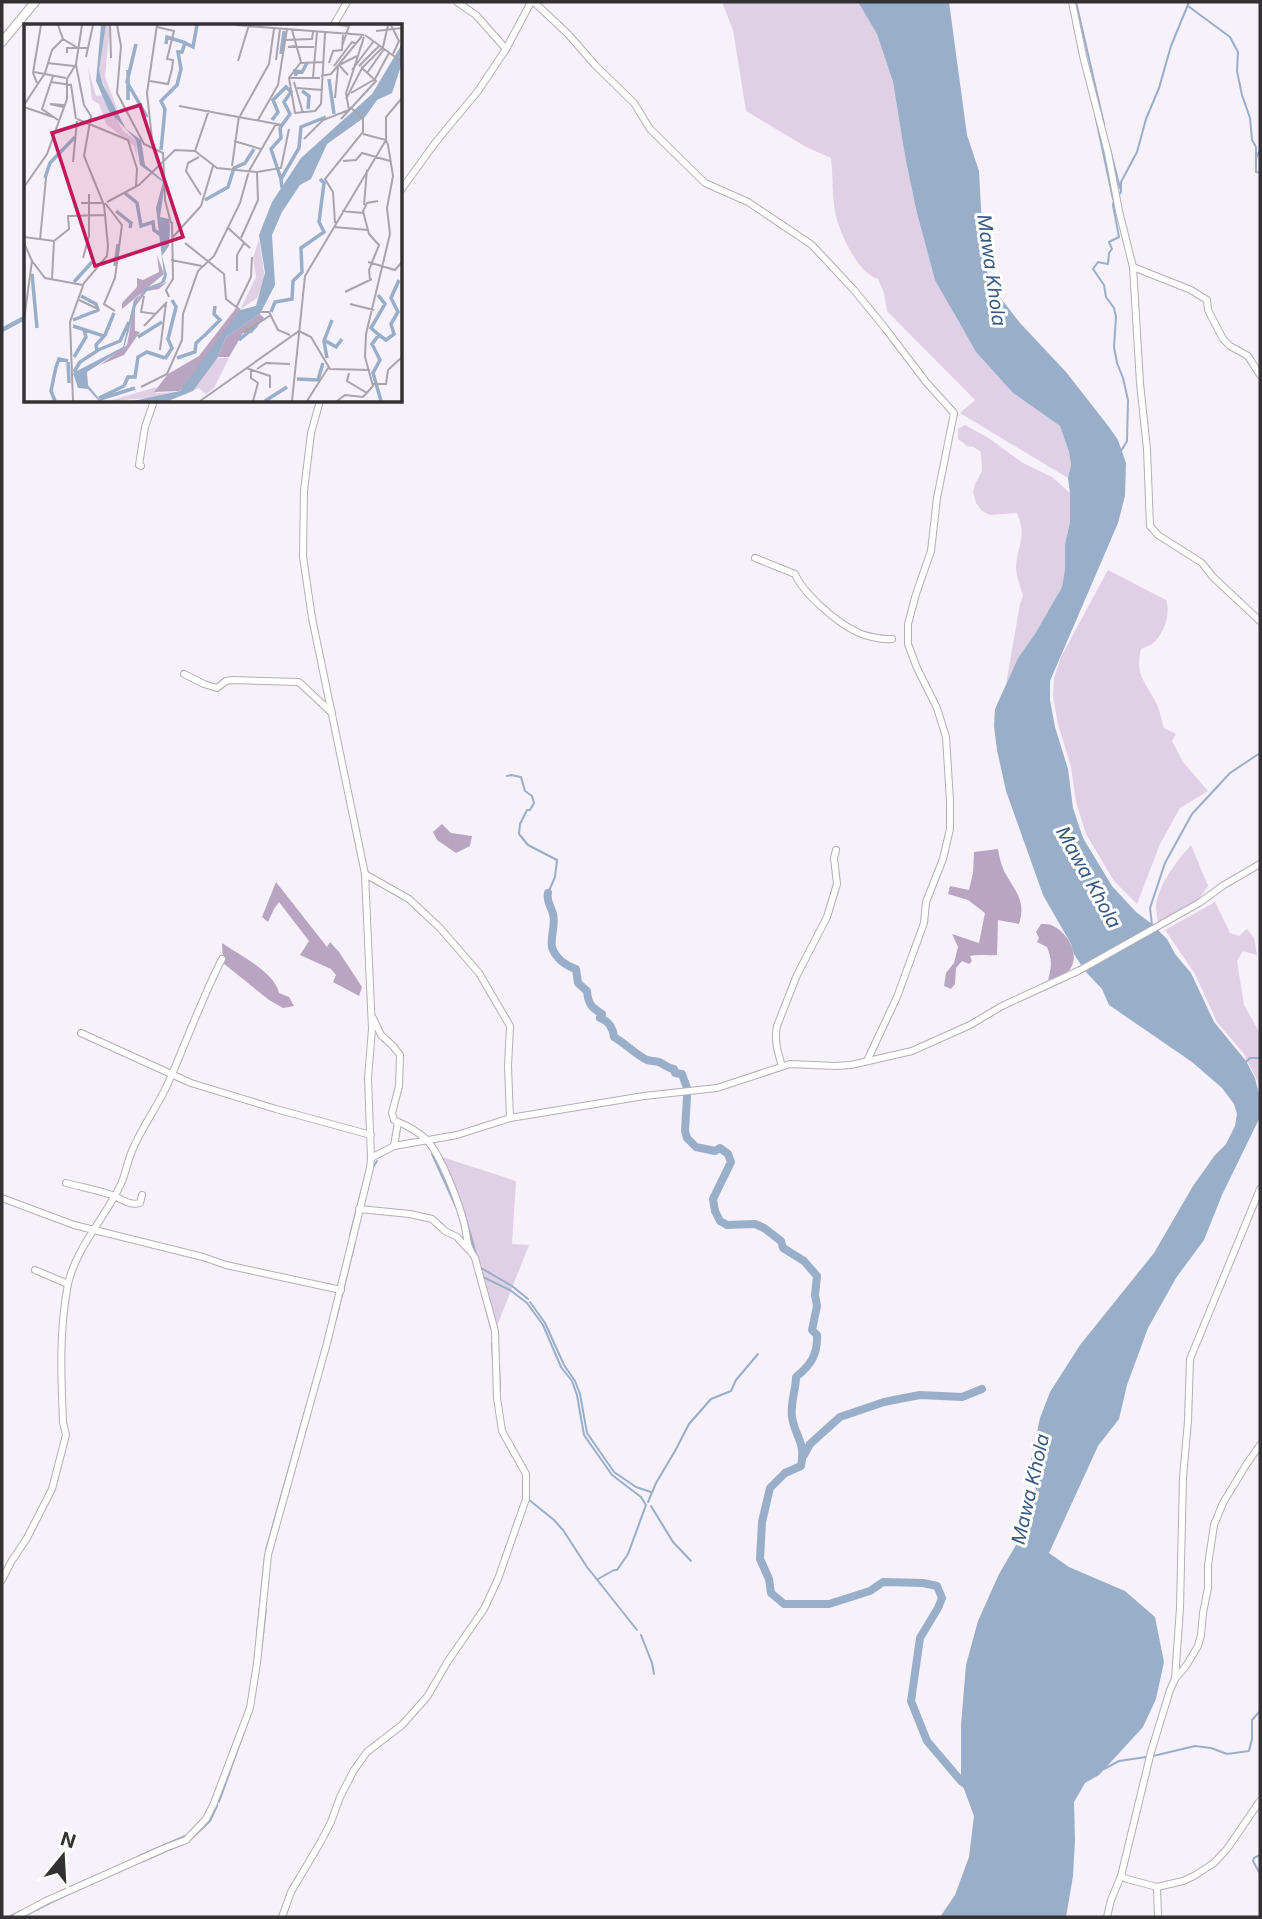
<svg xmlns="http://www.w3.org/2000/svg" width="1262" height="1919" viewBox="0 0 1262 1919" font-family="Inter,sans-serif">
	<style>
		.green { fill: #dfd0e6 }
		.forest { fill: #b8a5c1 }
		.water { fill: #99aec9 }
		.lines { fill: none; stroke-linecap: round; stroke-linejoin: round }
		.stream { stroke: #99aec9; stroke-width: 2 }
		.canal { stroke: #99aec9; stroke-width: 4.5 }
		.river { stroke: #99aec9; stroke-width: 8 }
		.minor-casing { stroke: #b4aeb7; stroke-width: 8 }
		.major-casing { stroke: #b4aeb7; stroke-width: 10 }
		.minor { stroke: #fff; stroke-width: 6 }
		.major { stroke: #fff; stroke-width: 8 }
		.labels { text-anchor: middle; stroke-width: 6; stroke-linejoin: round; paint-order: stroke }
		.water-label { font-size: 19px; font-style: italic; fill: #3a5981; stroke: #fff }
		.inset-river { fill: none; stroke: #99aec9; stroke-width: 3.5 }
		.inset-road { fill: none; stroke: #a9a4ab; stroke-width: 2 }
		.view { fill: #c2185b; fill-opacity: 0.15; stroke: #c2185b; stroke-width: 3.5 }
		.inset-edge { fill: none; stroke: #343135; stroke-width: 3.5 }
	</style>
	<rect width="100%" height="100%" fill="#f7f1fa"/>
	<g class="green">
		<path d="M722 2H858L877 34 893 82 905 156 916 209 954 314 976 352 1013 393 1060 426 1069 452 1071 466 1068 478 960 413 975 400 887 311 884 293 878 279C858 274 839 232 835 212 832 195 833 175 831 158L806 147 746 111 733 30Z"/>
		<path d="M965 425 987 437 1023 463 1052 477 1070 493V522L1065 544V569L1062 587 1035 634 1018 658 1006 684 1020 604 1023 596C1021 587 1017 579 1016 569 1016 546 1028 539 1017 513L990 515 982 511 976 503 973 492 975 484 982 471 981 452 974 447 967 446 958 439V429Z"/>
		<path d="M1108 570 1166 600C1171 613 1164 635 1152 644 1149 646 1145 647 1141 649 1135 674 1144 680 1155 701 1160 709 1161 719 1164 728L1176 734 1172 741 1183 762 1208 791 1180 808 1160 844 1137 904 1114 881 1086 834 1076 802 1071 767 1058 724 1053 697 1054 678 1061 657Z"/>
		<path d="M1191 845 1208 886 1199 899 1158 923C1157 917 1156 910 1156 905 1159 883 1177 861 1191 845Z"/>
		<path d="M1215 902 1230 933 1239 936 1247 929 1254 938 1257 955 1243 951 1237 961 1244 1005 1260 1033V1086L1244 1054 1217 1022 1195 974 1165 930Z"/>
		<path d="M436 1155 516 1181 512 1244 529 1245 495 1331 465 1226Z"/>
	</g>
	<g class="forest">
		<path d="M442 824 451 833 472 836 470 846 456 853 437 840 433 832Z"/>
		<path d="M998 849C999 856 1001 864 1004 871 1014 890 1027 900 1019 924L998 920 997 955C988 956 979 954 970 956L972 961 969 964 962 961 956 968 955 984 951 989 944 986 946 973 954 963 958 947 952 934 979 943 985 913 968 900 948 894 950 886 969 890 973 873 974 852Z"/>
		<path d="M276 882 327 947 330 942 339 952 362 987 359 996 333 982 336 975 331 969 300 955 309 941 279 902 274 909 268 922 262 917Z"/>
		<path d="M1041 924C1045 924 1050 924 1053 926 1069 933 1084 961 1065 974 1061 977 1053 978 1048 980 1052 967 1052 959 1047 947L1037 942 1039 938 1036 932Z"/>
		<path d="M222 943C239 955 275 972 279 993L289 997 294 1006 283 1008 269 1000 223 963Z"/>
	</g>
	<path class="water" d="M858 2H949L967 135 979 171 984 263 993 288 1020 323 1066 372 1109 427 1118 440 1126 463 1125 496 1118 523 1050 681V700L1055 727 1068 769 1073 808 1083 838 1112 886 1136 912 1152 924 1167 939 1175 954 1191 973 1214 1022 1246 1061 1255 1078 1260 1098V1117L1222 1195 1204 1240 1176 1278 1148 1328 1127 1385 1119 1419 1098 1446 1049 1553 1069 1567 1125 1591 1155 1617 1164 1662 1156 1699 1143 1727 1099 1775 1085 1783 1074 1802 1075 1840 1073 1876 1066 1917H940L955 1895 969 1857 974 1816 961 1781V1725L966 1665 978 1621 999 1574 1023 1533 1034 1503 1036 1490 1032 1479 1031 1460 1040 1418 1050 1392 1080 1345 1154 1253 1193 1186 1215 1155 1226 1144 1235 1126 1237 1114 1234 1104 1222 1088 1192 1062 1109 1005 1102 989 1085 971 1074 954 1071 944 1043 895 1006 791 997 750 994 726 995 709 1018 658 1035 634 1062 587 1065 569V544L1070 522V493L1068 478 1071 465 1069 452 1060 426 1013 393 976 352 935 280 916 209 905 156 893 82 877 34Z"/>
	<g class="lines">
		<g class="stream">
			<path d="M1076 2 1104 124"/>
			<path d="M1188 6 1230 37 1238 52 1237 71 1242 95 1250 118 1252 140 1256 147V158"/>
			<path d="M1096 119 1113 199"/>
			<path d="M1110 149 1120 188"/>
			<path d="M1260 150 1256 158V172L1260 173"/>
			<path d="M1119 195 1121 192V182L1137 152 1146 119 1159 88 1171 46 1189 2"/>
			<path d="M1114 200 1113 205 1119 237 1109 242 1112 249 1109 253 1108 264 1098 262 1093 269 1104 285 1106 297 1114 308 1116 317 1114 347 1117 363 1123 378 1128 400 1127 441 1121 451"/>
			<path d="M507 776 511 775 521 777 525 791 532 796 534 803 530 810H527L520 824 519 834 528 845 557 860 555 877 548 893"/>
			<path d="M1152 925 1150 908 1165 863 1192 814 1230 773 1260 753"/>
			<path d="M1246 1062 1250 1058H1260"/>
			<path d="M432 1154 456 1207"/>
			<path d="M372 1169 377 1161"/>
			<path d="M464 1212 476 1254"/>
			<path d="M350 1235 367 1169"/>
			<path d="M481 1268 512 1286 528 1299"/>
			<path d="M483 1277 510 1290 527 1303 543 1325 561 1367 572 1381 577 1395 584 1435 612 1475 641 1497 646 1505 628 1554 617 1570H614L598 1579"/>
			<path d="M480 1286 491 1328"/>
			<path d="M530 1302 545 1323 564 1365 575 1381 580 1394 587 1433 614 1472 636 1487 651 1492"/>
			<path d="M336 1319 355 1242"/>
			<path d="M492 1344 493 1360"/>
			<path d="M499 1365 500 1391"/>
			<path d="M528 1499 554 1520 563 1530 587 1567 637 1630"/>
			<path d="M648 1502 656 1483 675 1451 689 1424 711 1399 731 1391 736 1380 758 1354"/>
			<path d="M651 1506 673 1542 691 1561"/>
			<path d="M266 1550 307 1404"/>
			<path d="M257 1634 265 1556"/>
			<path d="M641 1635 652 1663 654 1674"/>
			<path d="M261 1652 266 1609"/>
			<path d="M423 1706 430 1697"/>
			<path d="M1153 1756 1195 1746 1211 1748 1227 1754 1249 1751 1252 1739V1720L1260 1711"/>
			<path d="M1104 1769 1119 1761 1146 1757"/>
			<path d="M219 1802 245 1729"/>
			<path d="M188 1842 210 1821 217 1806"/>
			<path d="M1260 1855 1254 1858 1253 1861 1260 1874"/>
			<path d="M139 1856 185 1836"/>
			<path d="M141 1862 180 1845"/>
			<path d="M9 1917 23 1910"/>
			<path d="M22 1917 68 1894"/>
		</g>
		<path class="canal" d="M2 330 26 317"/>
		<g class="river">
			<path d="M548 893C546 902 551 906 553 914 556 925 550 937 552 947 555 958 566 966 576 969L578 983 587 991C588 1004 592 1008 602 1014L600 1018C609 1021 613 1028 614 1037 626 1044 635 1054 647 1060 651 1061 655 1061 659 1062 664 1064 667 1068 674 1069L675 1073 682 1074 687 1088"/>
			<path d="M687 1097 685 1131 687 1138 696 1147 715 1151 720 1148 728 1154 731 1162 713 1199 715 1211 720 1221 727 1225 755 1224 764 1228 781 1241 783 1248 804 1261 817 1276 815 1295 817 1306 812 1330 817 1335C818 1354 811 1365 796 1377 796 1390 790 1403 792 1417 795 1437 806 1442 801 1466L785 1473 770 1488 762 1522 760 1559 769 1579 771 1593 784 1604H829L870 1591 883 1582 923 1583 937 1586 942 1598 938 1608 920 1638 911 1701 927 1741 961 1781 969 1787"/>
			<path d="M804 1455 810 1444 840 1417 884 1402 904 1398 920 1395 962 1397 982 1389"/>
		</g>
		<defs>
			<g id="minor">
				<path d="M457 2 476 15 506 49"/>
				<path d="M534 2 568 34 595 65 634 103 650 129 705 183 748 202 812 245 854 290 885 328 926 382 954 413 937 498 931 551 916 594 908 624V644L917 668 937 708 946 737 950 801V829L943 859 926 902 924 923 897 997 867 1061"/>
				<path d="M1072 2 1083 56 1108 153 1119 211 1133 267 1140 383 1147 449 1150 526 1158 535 1202 563 1213 577 1260 621"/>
				<path d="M333 26 347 2"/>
				<path d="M401 190 435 143 478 91 506 49 531 2"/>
				<path d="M1133 267 1191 290 1207 300 1208 310 1223 339 1230 346 1248 356 1260 375"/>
				<path d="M141 466 139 465 145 427 154 401"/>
				<path d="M755 558 795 574C803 593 835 621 855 631 864 636 882 640 892 639"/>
				<path d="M184 674 204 684 217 688 226 681 232 680 299 682 332 713"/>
				<path d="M365 874 409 899 440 928 479 973 510 1026 508 1066 510 1118"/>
				<path d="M373 1018 381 1035 393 1046 400 1055 399 1086 392 1113 394 1120 398 1122"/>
				<path d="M81 1033 191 1083 276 1109 371 1135"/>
				<path d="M782 1066C778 1053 774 1041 777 1026L797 975 827 917 837 884 834 858 836 850"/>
				<path d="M371 1158 394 1146 457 1135 510 1118 644 1096 717 1088 790 1064 835 1066 851 1065 912 1051 970 1025 1002 1006 1080 970 1199 903 1224 885 1260 864"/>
				<path d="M66 1183C81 1187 98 1190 112 1195 122 1199 129 1206 140 1203L142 1195"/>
				<path d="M2 1198 74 1225 203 1257 226 1265 341 1290"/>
				<path d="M359 1209 410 1214 432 1219 445 1231 457 1237 468 1249"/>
				<path d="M35 1270 68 1284"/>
				<path d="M2 1580 11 1562 27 1538 52 1489 66 1435 63 1422C61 1375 59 1331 68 1284 76 1248 104 1219 120 1186 126 1174 127 1162 132 1151 142 1126 159 1105 169 1081 187 1040 202 998 222 959"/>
				<path d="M1175 1679 1180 1608 1183 1477 1188 1421 1190 1359 1260 1189"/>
				<path d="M1121 1876 1127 1879 1157 1887 1183 1881 1194 1876 1214 1863 1227 1849 1260 1801"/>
				<path d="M1157 1887 1158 1917"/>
				<path d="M16 1917 46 1901 165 1848 186 1840 206 1819 214 1803 250 1708 257 1663 268 1555 327 1343 370 1168 371 1158 368 1078 372 1029 365 874 312 618 303 557 304 491 311 433 320 401"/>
				<path d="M282 1917 291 1892 320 1843 331 1822 340 1797 354 1770 367 1752 402 1725 427 1697 448 1661 484 1609 498 1579 526 1499V1474L502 1431 497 1398 495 1331 475 1258C465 1245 468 1237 464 1223 458 1200 441 1155 426 1139 418 1132 408 1126 398 1122L394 1146"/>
				<path d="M1107 1917 1111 1900 1121 1876 1151 1752 1170 1690 1175 1679 1186 1666 1198 1646 1201 1635 1203 1613 1208 1588V1565L1214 1525 1223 1503 1246 1465 1260 1445"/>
			</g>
			<path id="major" d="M2 42 35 2"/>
		</defs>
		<use href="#minor" class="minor-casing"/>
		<use href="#major" class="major-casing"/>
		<use href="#minor" class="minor"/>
		<use href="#major" class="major"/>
	</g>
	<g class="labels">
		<g class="water-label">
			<text transform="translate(992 270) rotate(82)" y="7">Mawa Khola</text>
			<text transform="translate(1089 877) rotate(61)" y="7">Mawa Khola</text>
			<text transform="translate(1030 1489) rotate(-77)" y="7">Mawa Khola</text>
		</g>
	</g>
	<g transform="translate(24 24)">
		<rect width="378" height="378" fill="#f7f1fa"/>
		<path d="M82 1H86L81 53 94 87 85 77 75 46ZM64 43 72 72 80 71 99 107 112 116 113 134 110 122 82 100 75 80 68 76ZM235 215 241 256 233 274 216 286 232 253 229 234ZM192 334H205L190 364 182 370 175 364 169 367ZM132 363V369L153 368 142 373 85 377Z" fill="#dfd0e6"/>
		<path d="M133 231 140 250 98 285V279L113 263V254L119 256 135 248ZM143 258 135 265 123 267 111 283V307L116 308 100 331 76 341 103 321 110 283 116 271 124 265ZM212 284 216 287 167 357 155 367 130 368 144 350 175 332ZM236 290 240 294 228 309H219L205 333H194L202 313Z" fill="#b8a5c1"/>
		<path d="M77 1H82L75 46 79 61 102 105 117 116 121 141 141 158 136 193 145 195 146 203 145 222 138 232 143 251 141 258 115 271 100 324 63 348 64 361 77 377H75L64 365 54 364 49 349 99 323 110 276 122 264 137 258 140 251 132 184 139 158 116 141 112 116 85 87 72 57ZM378 20V39L368 69 353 76 341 93 303 120 287 155 276 161 258 188 248 211 251 261 236 290 202 313 194 333 169 367 144 377H109L156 367 216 286 232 282 241 249 235 211 248 178 277 134 348 70Z" fill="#99aec9"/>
		<path class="inset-river" d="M112 20 103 58 123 93M142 20 143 13 162 19M257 30 260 7M104 46V76M272 52 271 47 278 48 283 39M305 55 310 90M278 67 285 72 284 85M248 96 254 88 249 76 262 63 267 68 260 78 266 90 256 104 257 114 247 125 257 155M137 126 141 85 137 77 153 61 157 45 154 28H158L161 19 169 23 173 1M21 154 26 139 51 113M258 164 257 155 275 124 277 103 302 93M101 169 113 179 117 202 129 198 130 206 137 211M181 176 204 163 210 144 221 139 230 125M92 187 107 199 106 204M91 242 94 220M8 250 13 304M50 258 68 238M354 271 361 280 347 304 355 311M247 288 251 278 268 275 269 257 278 248 277 224 300 208 295 198 300 159 296 155M49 296 74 286 72 280 57 272M49 302 80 312 72 321 73 327 56 338 50 348M81 311 90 289M181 311 196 296 190 290 191 282M114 313 138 298M215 316 233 301M302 317 312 323 318 315M74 326 96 317 105 298M50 333 62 313 60 306M153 334 171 328 172 319 181 311M303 334 300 317 308 296M141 335 148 324 144 315 152 283 148 276M44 338 45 359M273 355 294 356 299 339M100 362 104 353H111L114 333 123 328 141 334M75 374 100 362M76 375 111 364M31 377 27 367 32 343 35 335 44 337M241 377 263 363M357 377 349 349 356 336 348 320 355 311 362 316 370 310 367 300 374 288 367 274 375 256"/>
		<path class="inset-road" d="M34 1 39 15 54 24M86 1 87 34M93 1 97 22 93 69 120 120 139 129 141 176 147 199M212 1 340 11M315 1 325 2 318 22M367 1 375 17 369 30M268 6 277 38 265 54 271 89 291 87 297 80 301 9M352 7 378 4M341 11 378 38M260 16 288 15 289 8M271 22 264 23H290M43 29V24H64M62 33 69 1M252 36 256 5M214 37 225 1M23 39 50 42M277 39 300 38M305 39 309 27 318 26 319 11M310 42 328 18 332 20M335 42 355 22M328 46 349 18M10 48 42 54M343 49 360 25M324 51 315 41 333 32M29 52 18 85 34 96M297 52 307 50 338 12M289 53 293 8M265 54H296M126 57 144 60 148 45 149 36 143 35 150 7 133 3M27 58 47 61 52 95M270 58 279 89M13 59 9 49 17 1M273 64 298 66M327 69 351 55 365 29M311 74 314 43M322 75 338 44 359 23 364 1M0 81 21 49 28 26 39 15M155 82 258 101M0 83 29 93M39 83 26 80 40 81M185 86 171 127 193 144 233 148 257 144 265 105M216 92 245 40 250 5M53 95 104 116 113 145 112 162M317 95 352 57 337 43M234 96 254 61 263 5M280 115 299 96 325 86 322 69 340 13M210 117 237 125M129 124 123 69 133 1M175 133 164 139 162 147 177 171M319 137 332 136 338 129 366 137M49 138 53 97M208 142 215 92M0 163 23 130 43 75V55L52 40 58 1M83 178 115 161 151 126 171 127M57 179H79M81 179 98 201 91 254 80 280 91 287M340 181 343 146M318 187 339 189M311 199 309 168 301 155 339 108V94L327 84M203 203 226 224M310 203 344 206M0 213 30 217 45 205 44 192 81 191M148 214 177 182 189 142M217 214 234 176 233 148M16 216 22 154M0 219 8 237 0 296M161 219 200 250 202 275 216 286M59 234 65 212V170M147 236 178 242M8 237 21 254 59 261M344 238 371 246 378 238M213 247V231L220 219M28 254 30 218M346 256 345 246 355 221 345 210 339 187 343 179 354 177M321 268 348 255M120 272 117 288 132 290M145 273 142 266 149 255 148 198M55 276 74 285M326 280 350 286M212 284 227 253 228 233M237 288H245L254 306 266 311M120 302 143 278M220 308 247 291M136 326 142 279M222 344 246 352V364M227 345V354L234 359 229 377M233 345 242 339 266 340M325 349 323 357 343 369M349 360H362L364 346 378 333M117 363 143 350 158 316 159 290 174 247 190 232 216 179 225 147 252 100M49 377 46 298 60 259 83 232 84 222 80 181 60 132 67 92 60 81 52 41M176 377 275 307 287 313 306 345 346 346M268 377 281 252 362 116V93L378 74M283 377 304 344M313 377 321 371 339 373 349 362 341 333 342 310 366 210 363 184 369 152 364 121 362 116 339 110"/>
		<path class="view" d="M116 81 159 213 71 242 28 109Z"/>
		<rect width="378" height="378" class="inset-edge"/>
	</g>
	<rect width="1262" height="1919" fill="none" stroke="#343135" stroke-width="7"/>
	<g transform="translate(63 1856) rotate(18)" stroke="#ffffff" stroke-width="5" paint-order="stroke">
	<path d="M0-5L12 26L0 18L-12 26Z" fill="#343135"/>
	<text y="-10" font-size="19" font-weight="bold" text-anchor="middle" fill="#343135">N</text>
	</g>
</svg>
